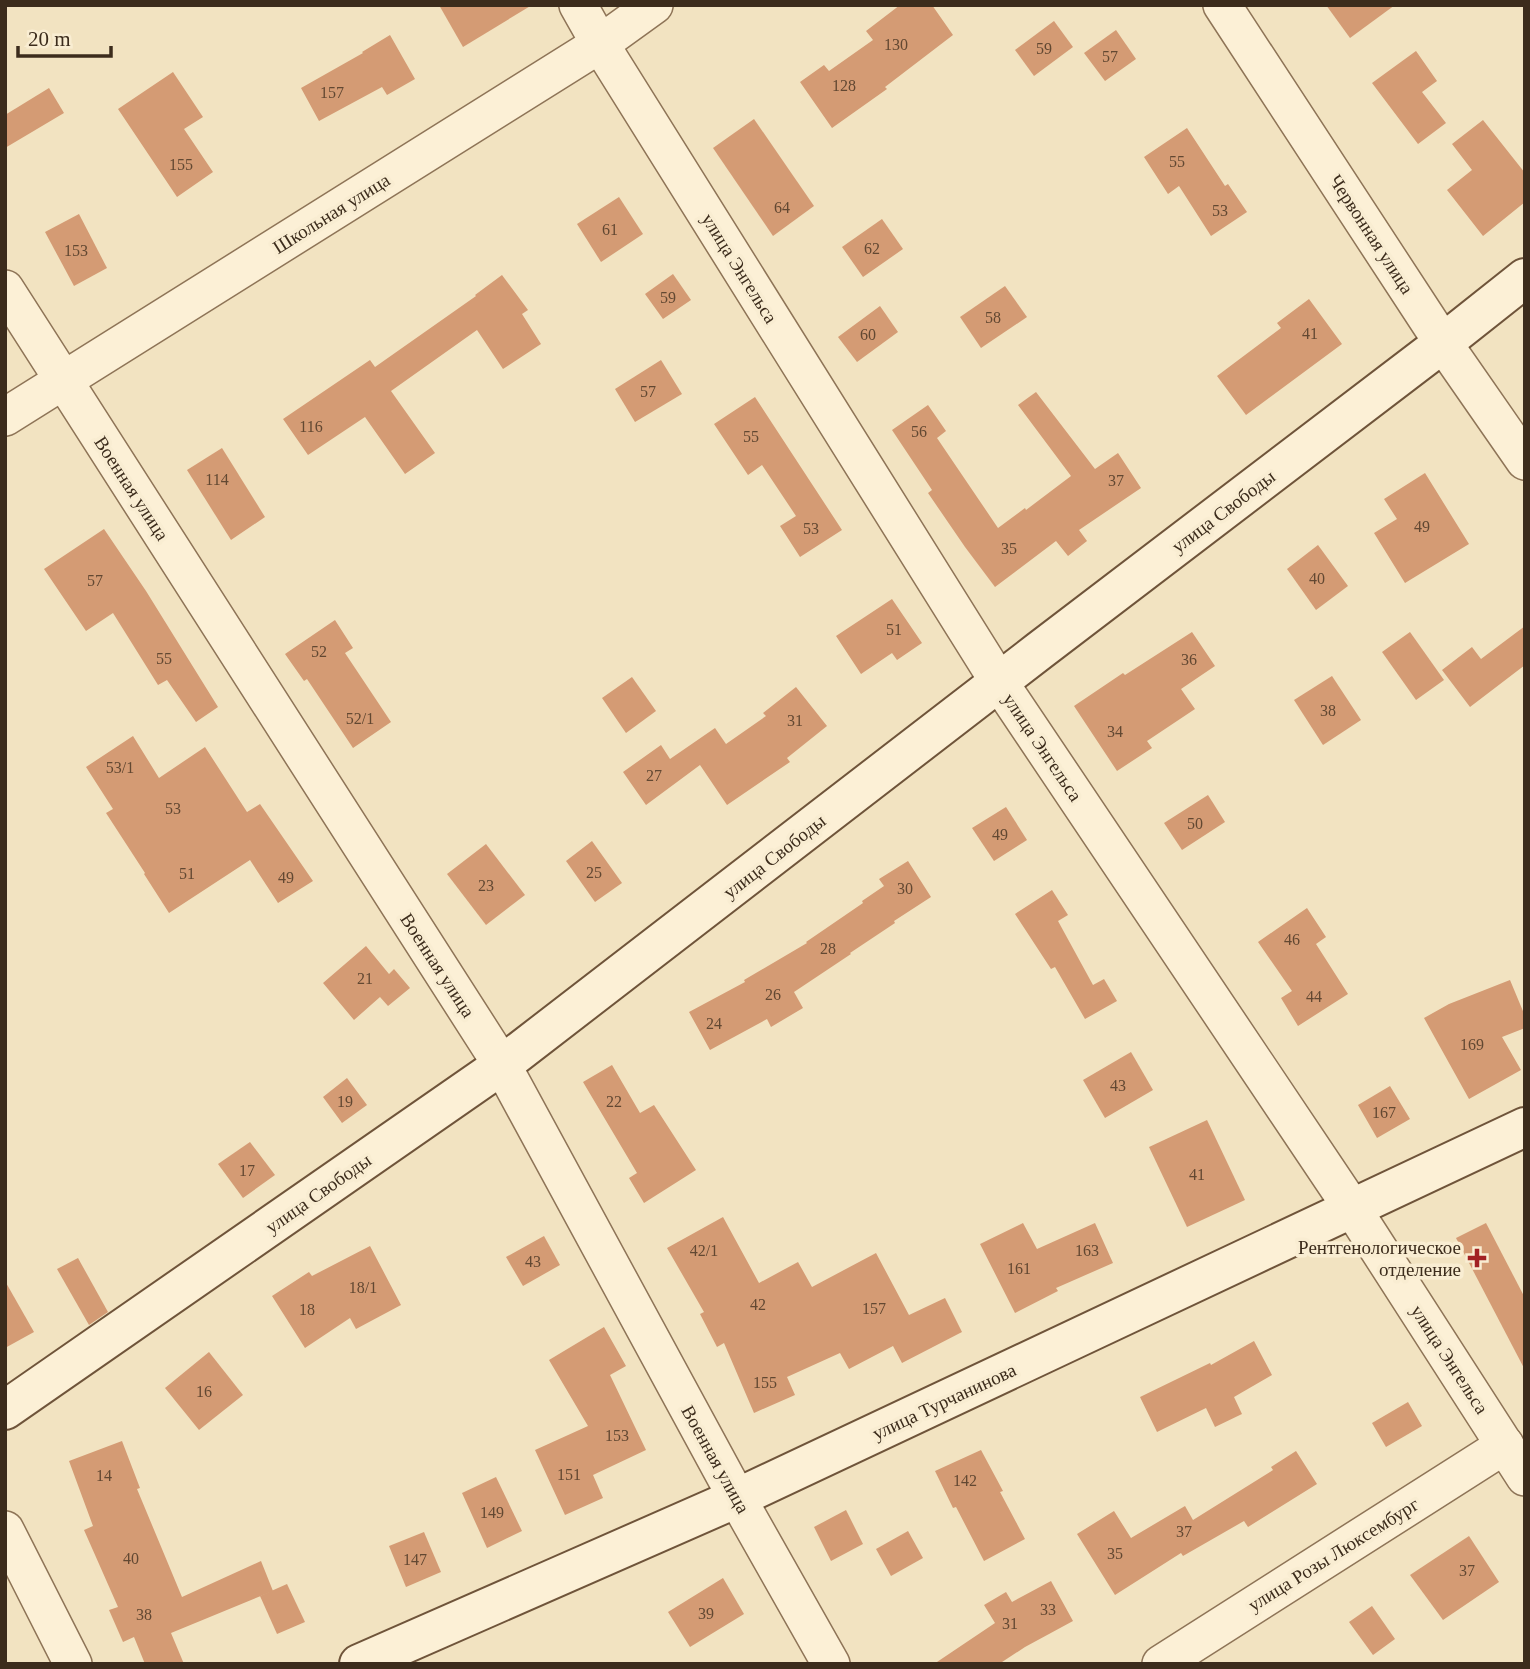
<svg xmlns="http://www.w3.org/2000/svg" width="1530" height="1669" viewBox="0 0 1530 1669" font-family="'Times New Roman',serif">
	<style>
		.building { fill: #d49b74 }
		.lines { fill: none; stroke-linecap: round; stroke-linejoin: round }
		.street-casing { stroke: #8e7457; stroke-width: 40 }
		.secondary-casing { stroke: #6f543a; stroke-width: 42 }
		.street { stroke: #fcf0d6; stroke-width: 37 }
		.secondary { stroke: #fcf0d6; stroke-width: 38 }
		.poi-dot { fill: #a22123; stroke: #f9edd2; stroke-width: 2.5 }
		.labels { text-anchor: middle; stroke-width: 7; stroke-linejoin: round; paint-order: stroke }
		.number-label { font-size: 16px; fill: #624832 }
		.street-label { font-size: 19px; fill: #3c2c1c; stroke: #f9edd2 }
		.poi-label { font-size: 19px; fill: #3c2c1c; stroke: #f9edd2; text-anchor: end }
	</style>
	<rect width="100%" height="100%" fill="#f2e3c1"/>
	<g class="building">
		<path d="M439 5H532L463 47Z"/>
		<path d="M900 5H932L953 35 885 87 887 89 832 128 800 82 824 65 829 71 873 40 866 31Z"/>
		<path d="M1326 5H1395L1350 38Z"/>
		<path d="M1054 21 1073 47 1034 76 1015 50Z"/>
		<path d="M1116 30 1136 59 1105 81 1084 53Z"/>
		<path d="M390 35 415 79 387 95 382 87 319 121 301 88 363 53 362 52Z"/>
		<path d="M1416 51 1437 81 1422 92 1446 123 1418 144 1372 83Z"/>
		<path d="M173 72 203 117 184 129 213 172 177 197 118 109Z"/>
		<path d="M49 88 64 113 5 148V115Z"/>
		<path d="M754 119 814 206 773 236 713 148Z"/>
		<path d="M1483 120 1525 173V202L1483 236 1447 190 1472 170 1452 144Z"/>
		<path d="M1187 128 1225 186 1228 184 1247 212 1211 236 1179 186 1168 194 1144 157Z"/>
		<path d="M619 197 643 234 601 262 577 224Z"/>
		<path d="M79 214 107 268 74 286 45 232Z"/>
		<path d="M882 219 903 249 863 277 842 247Z"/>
		<path d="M673 274 691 300 663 319 645 294Z"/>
		<path d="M502 275 528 310 522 314 541 344 503 369 477 330 391 391 435 453 405 474 365 417 308 455 283 419 370 360 375 367 476 296 475 295Z"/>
		<path d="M1005 286 1027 317 981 348 960 317Z"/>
		<path d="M1309 299 1342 344 1246 415 1217 376 1281 328 1277 323Z"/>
		<path d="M880 306 898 332 857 362 838 337Z"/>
		<path d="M661 360 682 394 635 422 615 389Z"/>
		<path d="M1036 392 1095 469 1118 453 1141 488 1079 530 1087 541 1068 556 1056 541 995 587 965 547 928 493 932 490 892 430 928 405 946 431 937 438 998 528 1025 508 1026 510 1071 476 1018 405Z"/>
		<path d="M755 397 842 530 800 557 780 526 796 516 762 465 748 475 714 424Z"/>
		<path d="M222 448 265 517 231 540 187 470Z"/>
		<path d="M1425 473 1469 544 1405 583 1374 533 1397 519 1384 499Z"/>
		<path d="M104 529 146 591 218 707 196 722 167 680 158 685 113 613 86 631 44 569Z"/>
		<path d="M1318 545 1348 586 1316 610 1287 569Z"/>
		<path d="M892 599 922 643 897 660 892 653 861 674 836 636Z"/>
		<path d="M335 620 353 648 345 653 391 722 353 748 307 679 304 681 285 654Z"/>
		<path d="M1525 626V665L1470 707 1442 670 1472 647 1481 659Z"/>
		<path d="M1192 632 1215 666 1181 689 1195 709 1147 741 1152 748 1117 771 1074 706 1123 673 1125 675Z"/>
		<path d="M1410 632 1444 680 1416 700 1382 652Z"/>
		<path d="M1332 676 1361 720 1323 745 1294 700Z"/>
		<path d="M632 677 656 711 626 733 602 698Z"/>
		<path d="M796 687 827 726 787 758 790 762 727 805 700 765 646 805 623 772 661 745 670 759 715 728 726 744 766 716 763 713Z"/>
		<path d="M133 736 159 778 205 747 247 812 260 804 313 881 278 903 250 860 169 913 144 874 145 873 106 813 113 809 86 767Z"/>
		<path d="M1208 795 1225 822 1182 850 1164 823Z"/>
		<path d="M1006 807 1027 840 994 861 972 828Z"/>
		<path d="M592 841 622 883 595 902 566 861Z"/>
		<path d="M486 844 525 895 486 925 447 874Z"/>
		<path d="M908 861 931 897 894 921 895 923 850 953 851 954 794 992 803 1008 771 1027 767 1019 710 1050 689 1012 745 982 744 980 807 943 806 942 863 903 862 901 884 886 879 879Z"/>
		<path d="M1052 890 1068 915 1058 921 1093 985 1104 979 1117 1001 1085 1019 1055 967 1051 969 1015 914Z"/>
		<path d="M1307 908 1326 937 1316 944 1348 994 1298 1026 1281 998 1292 991 1258 942Z"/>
		<path d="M366 946 389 974 394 969 410 988 388 1006 380 997 354 1020 323 983Z"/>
		<path d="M1510 980 1525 1016V1028L1502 1037 1521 1070 1469 1099 1424 1018 1449 1004Z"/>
		<path d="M1131 1052 1153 1090 1105 1118 1083 1080Z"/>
		<path d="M612 1065 640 1113 654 1105 696 1170 644 1203 629 1178 637 1173 583 1082Z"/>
		<path d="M347 1078 367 1105 342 1123 323 1097Z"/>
		<path d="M1390 1086 1410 1119 1377 1138 1358 1105Z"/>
		<path d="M1207 1120 1245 1200 1187 1227 1149 1147Z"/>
		<path d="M250 1142 275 1175 243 1198 218 1164Z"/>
		<path d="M723 1217 759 1283 798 1262 812 1287 876 1253 909 1315 945 1298 962 1332 902 1363 893 1346 849 1369 840 1353 787 1377 795 1395 754 1413 724 1343 717 1347 700 1314 704 1312 667 1248Z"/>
		<path d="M1023 1223 1037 1249 1095 1223 1113 1263 1056 1288 1058 1291 1015 1313 980 1244Z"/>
		<path d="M1486 1223 1525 1298V1370L1456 1238Z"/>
		<path d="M544 1236 560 1265 523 1286 506 1257Z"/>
		<path d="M370 1246 401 1305 356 1329 350 1318 305 1348 272 1296 309 1272 312 1276Z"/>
		<path d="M78 1258 108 1312 89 1325 57 1269Z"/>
		<path d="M5 1281 34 1332 5 1348Z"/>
		<path d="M604 1327 626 1366 610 1375 646 1450 593 1475 603 1498 565 1515 535 1450 588 1426 549 1360Z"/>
		<path d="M1254 1341 1272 1375 1234 1397 1242 1414 1215 1427 1206 1408 1157 1432 1140 1397 1210 1363 1211 1365Z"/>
		<path d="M209 1352 243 1395 199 1430 165 1388Z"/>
		<path d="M1408 1402 1422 1426 1386 1447 1372 1423Z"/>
		<path d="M122 1441 140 1488 137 1489 182 1597 261 1561 273 1591 171 1633 184 1664H145L134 1637 123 1642 109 1610 118 1607 84 1530 93 1526 69 1461Z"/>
		<path d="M981 1450 1003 1491 1000 1492 1025 1539 984 1561 956 1507 953 1508 935 1471Z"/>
		<path d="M1296 1451 1317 1484 1248 1527 1244 1521 1183 1556 1181 1553 1115 1595 1077 1534 1114 1511 1131 1538 1185 1506 1193 1520 1273 1470 1271 1467Z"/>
		<path d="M496 1477 522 1531 487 1548 462 1493Z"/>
		<path d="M846 1510 863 1544 831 1561 814 1527Z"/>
		<path d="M908 1531 923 1558 891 1576 876 1549Z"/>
		<path d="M424 1532 441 1572 406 1587 389 1546Z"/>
		<path d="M1469 1536 1499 1582 1443 1620 1410 1575Z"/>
		<path d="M723 1578 744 1614 690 1647 668 1612Z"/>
		<path d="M1051 1581 1073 1621 1025 1647 999 1664H934L995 1623 984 1605 1006 1592 1012 1602Z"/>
		<path d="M287 1584 305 1622 277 1634 260 1596Z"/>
		<path d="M1372 1606 1395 1639 1373 1655 1349 1622Z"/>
	</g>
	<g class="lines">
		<defs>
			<g id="street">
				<path d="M578 5 600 44 999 682 1352 1208 1525 1477"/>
				<path d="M1222 5 1443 343 1525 461"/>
				<path d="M5 289 502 1065 737 1498 831 1664"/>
				<path d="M5 417 600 44 654 5"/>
				<path d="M5 1530 73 1664"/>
				<path d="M1161 1664 1505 1445"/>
			</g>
			<g id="secondary">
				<path d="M5 1410 502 1065 1039 651 1443 343 1525 278"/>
				<path d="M359 1664 737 1498 1525 1127"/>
			</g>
		</defs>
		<use href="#street" class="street-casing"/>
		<use href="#secondary" class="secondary-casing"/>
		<use href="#street" class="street"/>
		<use href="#secondary" class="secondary"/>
	</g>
	<path class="poi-dot" d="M1473.5 1247.5h7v7h7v7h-7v7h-7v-7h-7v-7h7z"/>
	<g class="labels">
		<g class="number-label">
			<text x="896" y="50">130</text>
			<text x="1044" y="54">59</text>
			<text x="1110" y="62">57</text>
			<text x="844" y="91">128</text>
			<text x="332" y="98">157</text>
			<text x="1177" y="167">55</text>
			<text x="181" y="170">155</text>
			<text x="782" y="213">64</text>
			<text x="1220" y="216">53</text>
			<text x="610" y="235">61</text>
			<text x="872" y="254">62</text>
			<text x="76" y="256">153</text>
			<text x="668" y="303">59</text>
			<text x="993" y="323">58</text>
			<text x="1310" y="339">41</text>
			<text x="868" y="340">60</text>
			<text x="648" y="397">57</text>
			<text x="311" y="432">116</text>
			<text x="919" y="437">56</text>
			<text x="751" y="442">55</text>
			<text x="217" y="485">114</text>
			<text x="1116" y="486">37</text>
			<text x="1422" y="532">49</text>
			<text x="811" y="534">53</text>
			<text x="1009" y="554">35</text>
			<text x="1317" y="584">40</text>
			<text x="95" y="586">57</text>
			<text x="894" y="635">51</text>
			<text x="319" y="657">52</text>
			<text x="164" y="664">55</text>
			<text x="1189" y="665">36</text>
			<text x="1328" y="716">38</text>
			<text x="360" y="724">52/1</text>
			<text x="795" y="726">31</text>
			<text x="1115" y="737">34</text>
			<text x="120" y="773">53/1</text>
			<text x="654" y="781">27</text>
			<text x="173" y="814">53</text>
			<text x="1195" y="829">50</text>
			<text x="1000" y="840">49</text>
			<text x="594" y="878">25</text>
			<text x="187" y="879">51</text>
			<text x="286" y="883">49</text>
			<text x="486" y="891">23</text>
			<text x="905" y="894">30</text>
			<text x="1292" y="945">46</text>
			<text x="828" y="954">28</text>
			<text x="365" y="984">21</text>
			<text x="773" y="1000">26</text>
			<text x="1314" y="1002">44</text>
			<text x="714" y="1029">24</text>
			<text x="1472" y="1050">169</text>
			<text x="1118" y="1091">43</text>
			<text x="345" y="1107">19</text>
			<text x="614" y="1107">22</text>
			<text x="1384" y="1118">167</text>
			<text x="247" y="1176">17</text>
			<text x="1197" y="1180">41</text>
			<text x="704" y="1256">42/1</text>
			<text x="1087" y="1256">163</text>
			<text x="533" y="1267">43</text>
			<text x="1019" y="1274">161</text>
			<text x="363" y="1293">18/1</text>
			<text x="758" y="1310">42</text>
			<text x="874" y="1314">157</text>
			<text x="307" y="1315">18</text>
			<text x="765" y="1388">155</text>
			<text x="204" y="1397">16</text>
			<text x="617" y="1441">153</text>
			<text x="569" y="1480">151</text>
			<text x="104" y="1481">14</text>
			<text x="965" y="1486">142</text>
			<text x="492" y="1518">149</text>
			<text x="1184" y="1537">37</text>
			<text x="1115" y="1559">35</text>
			<text x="131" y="1564">40</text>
			<text x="415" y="1565">147</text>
			<text x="1467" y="1576">37</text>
			<text x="1048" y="1615">33</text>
			<text x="706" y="1619">39</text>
			<text x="144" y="1620">38</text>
			<text x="1010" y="1629">31</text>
		</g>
		<g class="street-label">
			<text transform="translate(331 213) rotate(-32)" y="7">Школьная улица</text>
			<text transform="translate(1372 234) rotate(57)" y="7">Червонная улица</text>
			<text transform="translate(740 268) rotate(58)" y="7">улица Энгельса</text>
			<text transform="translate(132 488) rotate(57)" y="7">Военная улица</text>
			<text transform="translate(1223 511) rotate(-37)" y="7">улица Свободы</text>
			<text transform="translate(1043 747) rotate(56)" y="7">улица Энгельса</text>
			<text transform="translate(774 856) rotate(-38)" y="7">улица Свободы</text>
			<text transform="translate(438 965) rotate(57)" y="7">Военная улица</text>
			<text transform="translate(318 1193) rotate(-35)" y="7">улица Свободы</text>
			<text transform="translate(1450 1359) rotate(57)" y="7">улица Энгельса</text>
			<text transform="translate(944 1401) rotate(-25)" y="7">улица Турчанинова</text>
			<text transform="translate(716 1459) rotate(61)" y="7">Военная улица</text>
			<text transform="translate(1333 1554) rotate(-32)" y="7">улица Розы Люксембург</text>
		</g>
		<g class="poi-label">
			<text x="1461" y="1254">Рентгенологическое<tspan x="1461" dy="22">отделение</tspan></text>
		</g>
	</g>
	<rect width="1530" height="1669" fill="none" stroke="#3c2c1c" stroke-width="14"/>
	<path d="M18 46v10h93v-10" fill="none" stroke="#3c2c1c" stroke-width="3.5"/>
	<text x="28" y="46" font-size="21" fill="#3c2c1c" stroke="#f9edd2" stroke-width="5" paint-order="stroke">20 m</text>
</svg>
